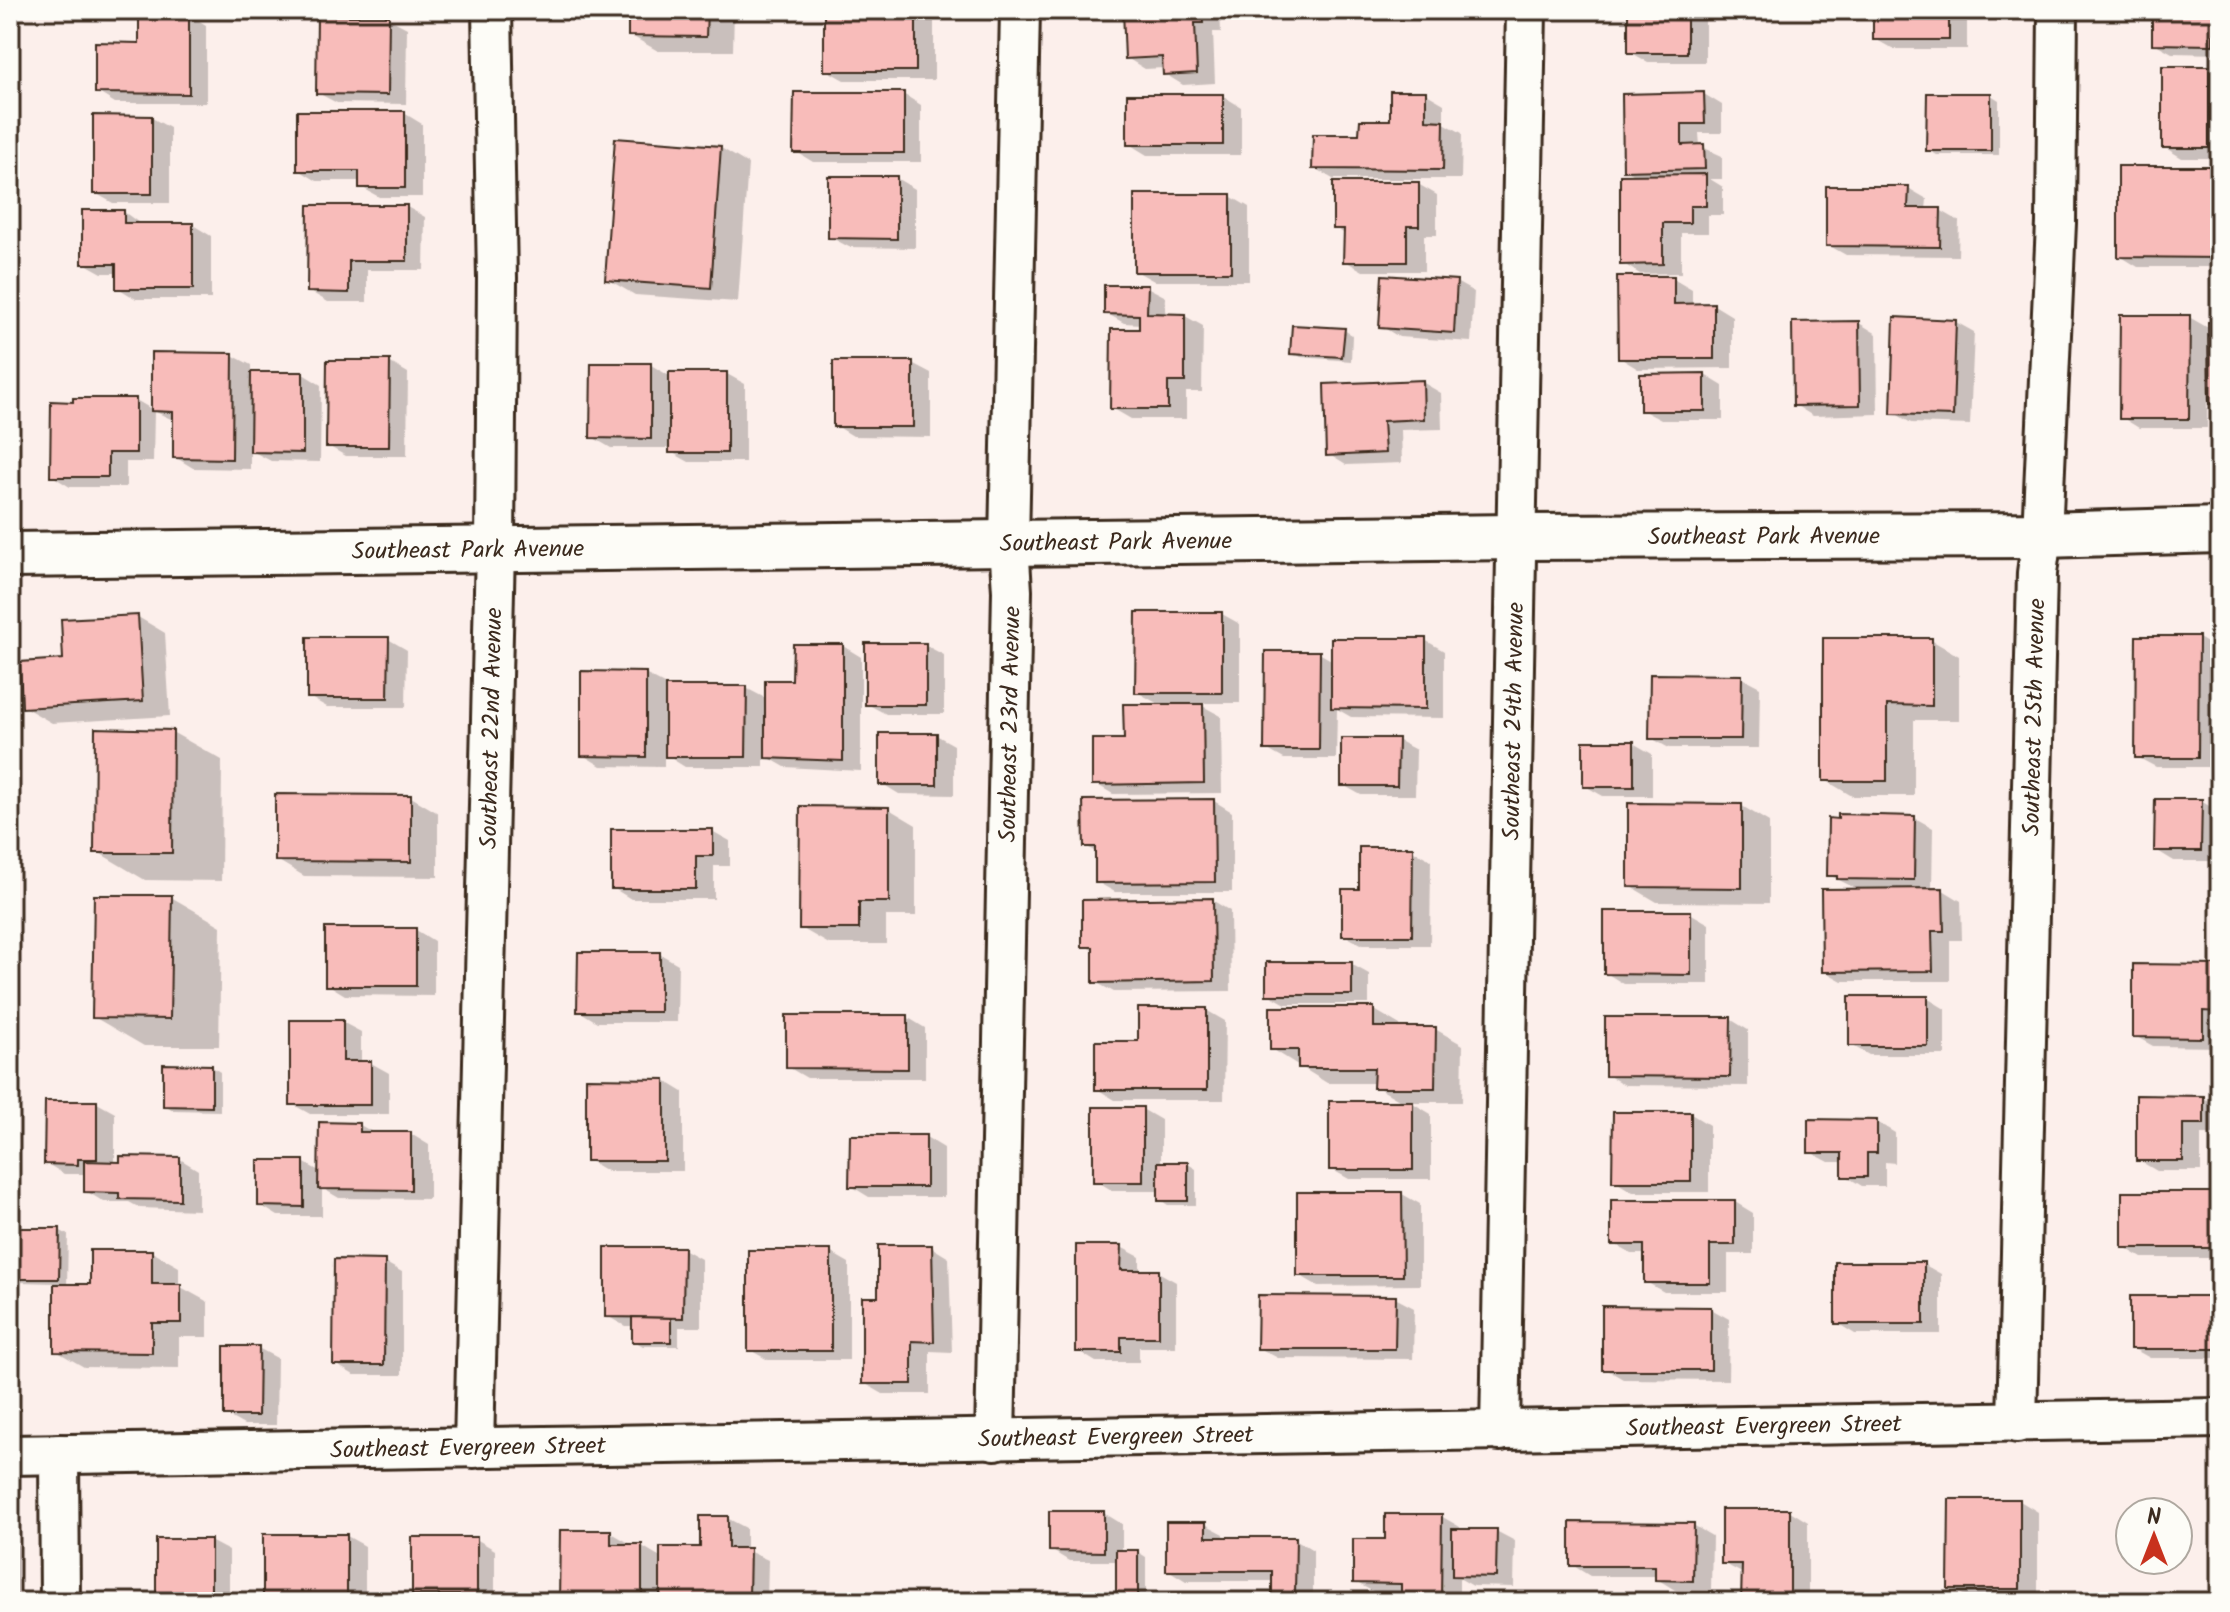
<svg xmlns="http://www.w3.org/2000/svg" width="2230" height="1612" viewBox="0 0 2230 1612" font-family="Kalam,sans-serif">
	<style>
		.shadow { fill: #0003 }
		.building { fill: #f8bcba; stroke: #3b2a1e; stroke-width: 2 }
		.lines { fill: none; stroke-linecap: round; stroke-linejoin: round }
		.minor-casing { stroke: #3b2a1e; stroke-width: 44 }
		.tertiary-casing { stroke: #3b2a1e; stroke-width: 50 }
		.minor { stroke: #fdfcf7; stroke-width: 38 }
		.tertiary { stroke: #fdfcf7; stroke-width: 44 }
		.labels { text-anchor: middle; stroke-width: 7; stroke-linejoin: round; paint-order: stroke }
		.street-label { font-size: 24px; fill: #3b2a1e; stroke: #fdfcf7 }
	</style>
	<rect width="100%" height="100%" fill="#fcefeb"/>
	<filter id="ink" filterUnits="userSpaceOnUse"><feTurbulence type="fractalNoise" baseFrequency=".0125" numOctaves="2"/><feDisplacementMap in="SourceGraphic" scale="16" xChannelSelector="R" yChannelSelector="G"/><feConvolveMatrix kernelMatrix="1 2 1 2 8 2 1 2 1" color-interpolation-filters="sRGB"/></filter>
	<g filter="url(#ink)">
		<g class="shadow">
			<path d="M630 10H734L733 51H658L630 35Z"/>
			<path d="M915 10 934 20V80H844L826 70Z"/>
			<path d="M1125 10H1220L1221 32H1213L1215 83 1183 85 1165 74 1164 68 1145 69 1127 58Z"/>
			<path d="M1630 10H1705V62H1648L1630 52Z"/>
			<path d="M1875 10H1967V49H1893L1875 39Z"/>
			<path d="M2154 10H2220V54L2172 53 2154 43Z"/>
			<path d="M188 14 206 25V103H115L97 92 141 45Z"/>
			<path d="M388 18 407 28 406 104 337 103 318 93Z"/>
			<path d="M2209 68 2220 74V158H2182L2164 147Z"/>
			<path d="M1425 93 1444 104V123L1462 133 1461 179H1333L1314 168 1361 136 1392 122Z"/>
			<path d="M903 94 921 105V162H813L795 151Z"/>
			<path d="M1704 94 1722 105V133H1699L1700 146 1722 156V179H1710L1723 187V215H1708V233H1681V273L1640 274 1622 263 1637 177 1625 169Z"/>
			<path d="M1991 95 1999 100V155H1937L1928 150Z"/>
			<path d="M1223 96 1241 107V155H1147L1129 144Z"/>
			<path d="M404 113 422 124V197H379L361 187V181H317L299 170Z"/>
			<path d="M152 118 170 128V203H113L95 193Z"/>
			<path d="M721 148 748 164 738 302 635 295 607 279Z"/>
			<path d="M2220 168V267H2138L2120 256Z"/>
			<path d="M896 178 915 189V248L849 247 830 237Z"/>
			<path d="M1418 184 1437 195V235H1424V271H1363L1345 261V234L1335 228Z"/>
			<path d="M1908 188 1927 199 1926 210H1940L1959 221 1958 256 1846 255 1828 245Z"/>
			<path d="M1230 196 1249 207V281H1154L1136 271Z"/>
			<path d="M407 207 425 217 424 270H367V302H328L309 291Z"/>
			<path d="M124 212 142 225H193L211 236V299H136L118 288V273H102L84 263Z"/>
			<path d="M1673 278 1692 289V305H1714L1732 316V368L1638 369 1620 358Z"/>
			<path d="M1456 282 1474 292 1471 342 1399 337 1381 326Z"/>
			<path d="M1147 287 1166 297 1165 315 1185 316 1203 326 1202 392H1186V419H1131L1112 408 1141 331V324L1124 323 1106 313Z"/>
			<path d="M2189 317 2210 329 2220 324V408L2207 401V428H2139L2121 417Z"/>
			<path d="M1956 322 1974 332 1970 425 1911 423 1893 412Z"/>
			<path d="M1859 323 1877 334 1878 414 1813 416 1795 405Z"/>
			<path d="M1344 330 1352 335 1351 361 1301 357 1292 352Z"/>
			<path d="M232 355 251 365V374H303L321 385 320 462 271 461 250 450V469L193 468 175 457V421L154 411 153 462H126V487H70L52 476 136 400 153 410Z"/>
			<path d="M389 362 408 373 407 456H346L328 446Z"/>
			<path d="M912 363 931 373V437L853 436 835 425Z"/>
			<path d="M651 365 671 377 727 374 745 384V462H689L671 452V448H611L592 437Z"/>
			<path d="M1705 375 1723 386V420H1661L1642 410Z"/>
			<path d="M1422 382 1441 393 1442 429 1401 430 1402 463 1346 465 1328 454Z"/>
			<path d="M1222 614 1240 624V703H1197L1221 716 1222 793 1113 794 1094 783 1126 741 1162 706 1137 692Z"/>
			<path d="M138 617 165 633 170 716 52 723 24 707 65 661Z"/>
			<path d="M2199 638 2217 649 2216 767H2156L2137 757Z"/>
			<path d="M388 639 407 650 406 707H327L309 697Z"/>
			<path d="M1425 640 1444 651V718L1351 717 1337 709 1336 759H1284L1266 749 1319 653 1333 661Z"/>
			<path d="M1931 640 1959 656V720H1914V796H1852L1825 780Z"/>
			<path d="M925 645 944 655V714H886L867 704Z"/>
			<path d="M843 646 861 657V771L785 767 764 755V767H685L664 754V767L601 766 583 755 645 674 664 684V688H746L767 699Z"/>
			<path d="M1741 677 1760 687 1759 748H1669L1651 738Z"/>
			<path d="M172 732 222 760 221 881 145 880 96 851Z"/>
			<path d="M936 735 954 745V795L899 794 881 783Z"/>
			<path d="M1397 740 1416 750 1415 795H1361L1343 785Z"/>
			<path d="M1633 743 1652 754V796H1603L1585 786Z"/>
			<path d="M411 797 438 813V877L304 876 277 860Z"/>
			<path d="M1214 801 1232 812V892H1115L1097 882V853L1086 846Z"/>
			<path d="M2201 801 2219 812V861H2174L2156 850Z"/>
			<path d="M1742 806 1769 822V903L1657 902 1630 886Z"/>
			<path d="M889 809 916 825V916H886V944H829L801 928Z"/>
			<path d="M1915 818 1933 828 1932 890H1943L1961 901 1962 940H1950V981H1842L1824 971 1861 891 1829 875Z"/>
			<path d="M712 831 730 841V866H714V899H631L613 888Z"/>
			<path d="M1412 850 1431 860 1430 945H1362L1344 935 1361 891Z"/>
			<path d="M171 897 221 926 219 1046H144L94 1017Z"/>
			<path d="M1212 900 1230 911 1231 991 1114 992 1095 982V952L1084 945Z"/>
			<path d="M1690 913 1709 924V984H1624L1606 973Z"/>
			<path d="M416 930 434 941V996L345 995 327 984Z"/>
			<path d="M660 954 678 964 677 1022H597L579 1011Z"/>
			<path d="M1351 964 1369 974V1004H1286L1268 994Z"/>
			<path d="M2220 967V1047L2153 1046 2135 1036Z"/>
			<path d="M1927 998 1945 1009V1055H1869L1851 1045Z"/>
			<path d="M1373 1009 1400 1025V1029H1435L1463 1045 1462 1102H1411L1431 1114V1179H1349L1331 1169 1404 1103 1375 1086V1083H1327L1272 1049Z"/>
			<path d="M1206 1010 1225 1021 1224 1100H1115L1097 1089 1140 1043Z"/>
			<path d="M907 1017 925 1028V1078H807L788 1067Z"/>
			<path d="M1730 1019 1748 1030V1086L1625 1085 1607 1075Z"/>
			<path d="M342 1022 361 1032V1063H371L389 1073V1114H310L292 1104Z"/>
			<path d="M212 1067 220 1072V1111L173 1110 165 1105Z"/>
			<path d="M665 1081 683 1092V1171H607L588 1160Z"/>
			<path d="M2204 1098 2220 1107V1134H2201V1171H2157L2138 1160Z"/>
			<path d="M97 1103 115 1113V1164L180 1159 198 1170V1210L140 1208 129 1202H104L86 1191V1174H64L46 1163Z"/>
			<path d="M1142 1109 1161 1120V1164H1188L1196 1169V1205H1168L1160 1200V1191H1113L1095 1180Z"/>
			<path d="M1691 1114 1709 1125V1192H1633L1614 1181Z"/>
			<path d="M1877 1122 1895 1133V1163L1885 1162V1186H1862L1844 1175V1162H1829L1810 1152Z"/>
			<path d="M360 1125 376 1134H411L429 1145V1199L339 1198 322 1188V1216H278L260 1205 303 1162 321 1172Z"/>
			<path d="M926 1137 944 1148V1197H869L851 1186Z"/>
			<path d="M1402 1194 1420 1204V1285L1318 1286 1299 1275Z"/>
			<path d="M2220 1194V1258H2142L2124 1247Z"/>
			<path d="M1735 1202 1753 1213V1254H1728V1292H1664L1646 1282V1254H1631L1613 1243Z"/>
			<path d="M59 1230 68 1235 67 1286H92L152 1252 179 1267V1286L208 1302V1337H179V1368L84 1367 56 1351V1283L20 1282 12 1277Z"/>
			<path d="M931 1247 949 1258 952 1352 930 1351V1394H883L864 1383 880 1299Z"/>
			<path d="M1121 1247 1140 1257V1272H1158L1176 1282V1347H1139V1362H1096L1078 1351Z"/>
			<path d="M683 1249 701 1259V1327H679V1346H643L634 1341V1326H625L607 1316Z"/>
			<path d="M830 1252 849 1263V1360H768L750 1350Z"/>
			<path d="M384 1262 402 1272V1375H354L335 1364Z"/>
			<path d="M1923 1264 1941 1274V1334H1855L1837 1323Z"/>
			<path d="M1395 1298 1414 1308 1413 1359 1278 1358 1259 1348Z"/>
			<path d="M2220 1298V1358H2150L2132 1348Z"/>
			<path d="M1711 1309 1729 1319 1728 1380 1623 1379 1604 1368Z"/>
			<path d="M258 1348 277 1358 276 1425H244L226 1415Z"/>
			<path d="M2020 1501 2038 1512V1598H1969L1950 1588Z"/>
			<path d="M1790 1511 1808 1522V1602H1743L1744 1574 1723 1563Z"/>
			<path d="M1104 1513 1122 1524V1552H1138L1146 1557V1600H1126L1118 1595V1561H1069L1051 1550Z"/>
			<path d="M1441 1516 1460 1527V1531H1496L1515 1541 1514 1587 1473 1586 1459 1578V1602H1403V1593L1374 1592 1355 1582 1387 1541Z"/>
			<path d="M727 1518 746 1528V1550L768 1560 767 1602H673L660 1594V1602H561L610 1532 629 1543V1546H642L662 1558 702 1549Z"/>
			<path d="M1205 1524 1224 1534V1539H1295L1313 1550V1602H1287L1274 1594V1581H1186L1168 1570Z"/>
			<path d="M1693 1525 1712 1536 1711 1590H1675L1657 1579V1576H1590L1572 1565Z"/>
			<path d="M347 1536 365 1546V1602H265Z"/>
			<path d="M476 1539 495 1550V1602H428L414 1594Z"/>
			<path d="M10 1540 18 1545V1602H10Z"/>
			<path d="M210 1541 229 1551V1602H158Z"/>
		</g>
		<g class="building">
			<path d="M628 10H707L706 37 628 36Z"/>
			<rect x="824" y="10" width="92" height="61"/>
			<path d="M1123 10H1202L1203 23H1195L1197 73 1163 75 1162 57 1125 59Z"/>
			<rect x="1628" y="10" width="59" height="43"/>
			<rect x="1873" y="10" width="76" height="30"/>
			<path d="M2152 10H2213V45L2152 44Z"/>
			<path d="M139 12H189V94L95 93V42L139 43Z"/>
			<path d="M317 16H389L388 95 316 94Z"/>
			<rect x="2162" y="66" width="47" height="82"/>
			<path d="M1390 91H1426V120L1444 121 1443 170 1312 169 1313 134H1359L1360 120H1390Z"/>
			<path d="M794 92H904V153H793Z"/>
			<path d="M1704 92 1705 124H1682V145L1704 144 1705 169 1623 171 1622 94Z"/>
			<path d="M1927 93H1991V151H1926Z"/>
			<rect x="1127" y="94" width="96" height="51"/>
			<path d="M297 111H405V188H359V171H297Z"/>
			<path d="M93 115 152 116V194H93Z"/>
			<path d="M615 138 721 146 711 288 605 280Z"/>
			<path d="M2118 166H2220V258L2118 257Z"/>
			<path d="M1706 174V206H1690V223H1663V264L1620 265V175Z"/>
			<path d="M828 176H897V239L828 238Z"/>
			<path d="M1333 182H1419V226H1407V262H1343L1344 229H1333Z"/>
			<path d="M1826 186H1909L1908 208H1941L1940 247 1826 246Z"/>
			<rect x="1134" y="194" width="97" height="78"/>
			<path d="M308 205H407V261H349V293L307 292Z"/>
			<path d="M82 210H124V223H193V289H116V264H82Z"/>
			<path d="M1382 275 1457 280 1454 333 1379 328Z"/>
			<path d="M1617 276H1674V304L1714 303V359H1618Z"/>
			<path d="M1104 285H1148L1147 313 1185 314V382H1168V409H1110L1111 329H1139V315L1104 314Z"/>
			<path d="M2120 315H2190L2189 419H2119Z"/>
			<path d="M1894 317 1956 320 1953 416 1891 414Z"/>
			<path d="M1859 321 1860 405 1793 406 1792 322Z"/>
			<path d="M2208 322H2220V404H2209Z"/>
			<path d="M1292 325 1345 328 1342 357 1290 354Z"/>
			<path d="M151 352 233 353 232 459 173 458V412L151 411Z"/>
			<path d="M327 360H390L389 447H326Z"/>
			<rect x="833" y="361" width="80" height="66"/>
			<path d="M591 363H651V439L590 438Z"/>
			<path d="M251 372H303V453L250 452Z"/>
			<rect x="669" y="372" width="58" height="81"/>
			<path d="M1705 373V411H1640V374Z"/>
			<path d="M1423 380 1424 419 1383 421 1385 453 1326 456 1324 384Z"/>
			<path d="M73 398H136V453H108V477H50L51 401 73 402Z"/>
			<path d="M1136 612H1222V693H1135Z"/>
			<path d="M138 615 143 701 22 708 20 662 63 659 61 619Z"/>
			<path d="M2136 636H2199L2198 758H2135Z"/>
			<path d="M307 637H389L388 698H307Z"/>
			<path d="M1331 638H1426V709L1331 708Z"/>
			<path d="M1823 638H1932V706L1887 705V781H1823Z"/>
			<rect x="865" y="643" width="61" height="62"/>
			<path d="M793 644H843V761L765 758V680H792Z"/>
			<path d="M1265 651H1320L1319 750H1264Z"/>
			<path d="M581 671 646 672V757L581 756Z"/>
			<path d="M1650 674 1742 675 1741 739H1649Z"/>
			<path d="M665 686H747L746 757H665Z"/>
			<path d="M1123 704H1203L1204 783 1092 785V739H1124Z"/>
			<path d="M95 728 173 730 172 853H94Z"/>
			<rect x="879" y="733" width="58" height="52"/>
			<path d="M1341 738H1398L1397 786H1341Z"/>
			<rect x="1583" y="741" width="51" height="46"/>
			<path d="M275 794 411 795V862L275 861Z"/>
			<path d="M1214 799 1215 882 1095 883V847H1084L1083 800Z"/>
			<path d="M2155 799H2202L2201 851H2154Z"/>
			<path d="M1628 803 1742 804V888L1628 887Z"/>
			<path d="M800 806 889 807V902H859V929H799Z"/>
			<path d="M1838 814 1915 816 1914 880 1837 879V876H1827L1828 818 1838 819Z"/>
			<path d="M611 829H713V856H696V889H611Z"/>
			<path d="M1359 847H1413L1412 936H1342V889H1359Z"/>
			<path d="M1943 888 1944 931H1932L1933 971 1822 972 1821 889Z"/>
			<path d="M94 895H172L170 1019 92 1018Z"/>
			<path d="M1213 898 1214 981 1093 983V947H1082V900Z"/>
			<path d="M1604 911H1691V975L1604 974Z"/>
			<rect x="325" y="928" width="91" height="58"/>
			<path d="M578 952H660V1012H577Z"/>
			<rect x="1266" y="962" width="86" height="33"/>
			<path d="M2133 964 2220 965V1012L2203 1011V1038L2133 1037Z"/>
			<rect x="1849" y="996" width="79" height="50"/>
			<path d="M1270 1007H1374V1027H1436L1435 1088H1373L1374 1068H1298V1050H1270Z"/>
			<path d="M1138 1008H1207V1090H1095V1041H1138Z"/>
			<path d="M786 1015H908V1069L786 1068Z"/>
			<path d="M1605 1017H1731L1730 1077 1605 1076Z"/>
			<path d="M290 1020H343V1061H371V1105H290Z"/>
			<path d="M163 1064 212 1065V1107L163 1106Z"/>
			<path d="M586 1078 665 1079V1161H586Z"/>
			<path d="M2136 1095 2204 1096V1124H2183V1161H2136Z"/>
			<path d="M45 1101H97V1159H78V1165L44 1164Z"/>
			<rect x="1329" y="1101" width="84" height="69"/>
			<rect x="1093" y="1107" width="50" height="75"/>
			<path d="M1613 1112H1691V1182H1612Z"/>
			<path d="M1808 1119 1877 1120V1153H1867V1177H1842V1153H1808Z"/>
			<path d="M319 1122 360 1123V1132H411V1190L318 1189Z"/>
			<path d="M850 1135H926V1187H849Z"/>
			<path d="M120 1156 180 1157V1200L119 1199V1193L84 1192V1161L120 1162Z"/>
			<path d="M258 1160H304V1207L258 1206Z"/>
			<rect x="1158" y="1162" width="30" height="39"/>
			<path d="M1297 1192H1402L1403 1276H1297Z"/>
			<rect x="2122" y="1192" width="98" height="56"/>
			<path d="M1611 1200H1735V1245H1710V1283H1644V1245H1611Z"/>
			<path d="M10 1228H60L59 1279H10Z"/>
			<path d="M878 1245H932L934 1342 912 1341V1384H862V1297H878Z"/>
			<path d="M1076 1245H1122L1121 1270H1159V1337H1121V1352H1076Z"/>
			<path d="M605 1247H684L683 1318 605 1317Z"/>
			<path d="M90 1250H152V1284H181V1323H152V1353L54 1352V1284H90Z"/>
			<rect x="748" y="1250" width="83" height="101"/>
			<path d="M334 1259 385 1260 384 1365H333Z"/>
			<rect x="1835" y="1262" width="89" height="62"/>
			<path d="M1258 1295 1396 1296 1395 1349H1257Z"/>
			<rect x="2130" y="1296" width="90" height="53"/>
			<path d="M1602 1306 1711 1307V1370H1602Z"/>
			<path d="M632 1317 671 1318V1342H632Z"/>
			<path d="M224 1346H259L258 1416H224Z"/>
			<path d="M1949 1499H2020V1589H1948Z"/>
			<path d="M1721 1509H1790V1602H1741L1742 1564H1721Z"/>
			<path d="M1049 1511H1104V1552L1049 1551Z"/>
			<path d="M1385 1514H1442L1441 1602H1401V1584L1353 1583V1539H1385Z"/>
			<path d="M700 1516H728V1548H750L749 1597H734V1602H676V1597H660V1547H700Z"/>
			<path d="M1166 1522H1206V1537H1296L1295 1595H1272V1571H1166Z"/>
			<path d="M1570 1522 1694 1523 1693 1581 1655 1580V1566H1570Z"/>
			<path d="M1452 1529H1497L1496 1577 1452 1576Z"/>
			<path d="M560 1530H611V1544H642V1602H559Z"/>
			<rect x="263" y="1534" width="84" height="68"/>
			<rect x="412" y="1537" width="65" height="58"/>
			<rect x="156" y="1539" width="55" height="63"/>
			<rect x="1116" y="1550" width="22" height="46"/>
		</g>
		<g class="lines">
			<defs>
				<g id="minor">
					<path id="s1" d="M2017 1423 2037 573 2042 535 2056 223 2058 10"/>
					<path id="s2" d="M1500 1431 1526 10"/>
					<path id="s3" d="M995 1440 1012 591 1009 543 1020 10"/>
					<path id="s4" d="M474 1448 495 548 497 278 492 10"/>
					<path d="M59 1454 60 1602"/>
					<path id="s5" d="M10 1455 2220 1418"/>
				</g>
				<g id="tertiary">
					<path id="s6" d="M10 555 1516 537 2042 535 2220 530"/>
				</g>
			</defs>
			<use href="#minor" class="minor-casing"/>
			<use href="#tertiary" class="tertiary-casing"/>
			<use href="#minor" class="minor"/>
			<use href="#tertiary" class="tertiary"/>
		</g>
	</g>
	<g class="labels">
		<g class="street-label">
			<text dy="8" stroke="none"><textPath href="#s6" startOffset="1754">Southeast Park Avenue</textPath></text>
			<text dy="8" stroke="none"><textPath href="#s6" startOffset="1106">Southeast Park Avenue</textPath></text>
			<text dy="8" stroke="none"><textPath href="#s6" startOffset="458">Southeast Park Avenue</textPath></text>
			<text dy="8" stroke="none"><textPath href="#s1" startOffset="706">Southeast 25th Avenue</textPath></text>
			<text dy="8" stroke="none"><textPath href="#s2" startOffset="710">Southeast 24th Avenue</textPath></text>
			<text dy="8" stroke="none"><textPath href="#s3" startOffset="716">Southeast 23rd Avenue</textPath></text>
			<text dy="8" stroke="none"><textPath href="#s4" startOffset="720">Southeast 22nd Avenue</textPath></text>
			<text dy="8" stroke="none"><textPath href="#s5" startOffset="1754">Southeast Evergreen Street</textPath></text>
			<text dy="8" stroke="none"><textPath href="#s5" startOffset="1106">Southeast Evergreen Street</textPath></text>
			<text dy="8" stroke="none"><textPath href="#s5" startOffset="458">Southeast Evergreen Street</textPath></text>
		</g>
	</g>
	<rect width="2230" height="1612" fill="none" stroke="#fdfcf7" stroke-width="40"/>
	<rect x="20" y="20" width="2190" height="1572" fill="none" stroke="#3b2a1e" stroke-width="3" filter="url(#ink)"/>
	<g transform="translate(2154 1536)"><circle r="38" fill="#fdfcf7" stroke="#afa8a0" stroke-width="2"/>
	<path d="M0-6L14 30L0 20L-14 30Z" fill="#c8321e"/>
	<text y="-12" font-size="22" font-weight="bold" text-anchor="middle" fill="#3b2a1e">N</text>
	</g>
</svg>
